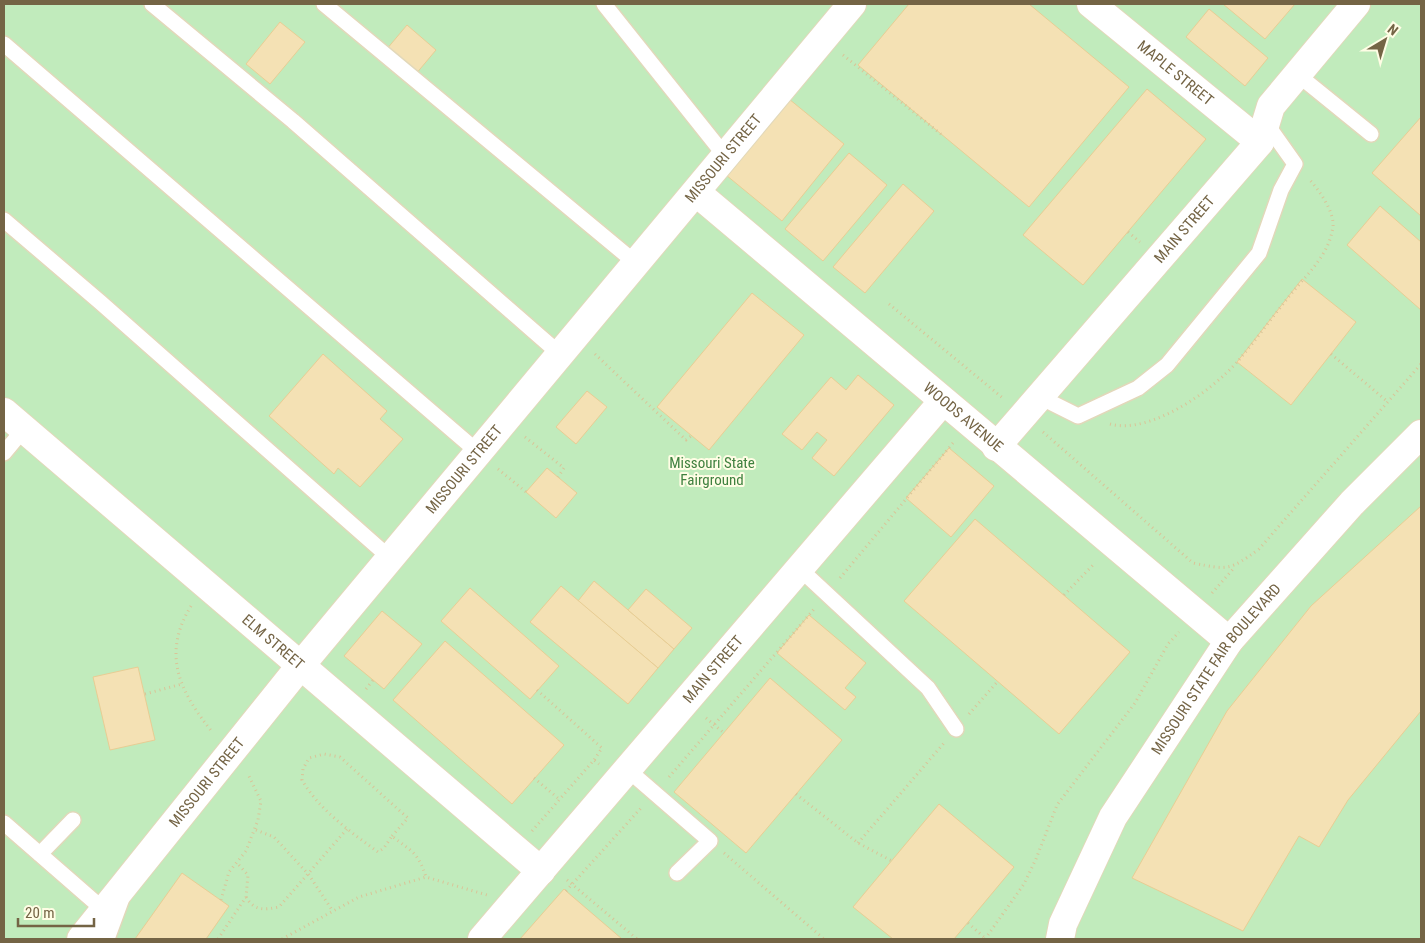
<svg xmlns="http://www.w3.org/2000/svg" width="1425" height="943" viewBox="0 0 1425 943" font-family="'Roboto Condensed',sans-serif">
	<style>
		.green { fill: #c1ebbc }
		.building { fill: #f4e1b4; stroke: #e8cd94 }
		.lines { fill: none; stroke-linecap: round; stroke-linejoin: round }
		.lane-casing { stroke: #e2d8ba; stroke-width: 18 }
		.street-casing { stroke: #e2d8ba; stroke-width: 30 }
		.path { stroke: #d9c498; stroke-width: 3; stroke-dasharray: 1 4; stroke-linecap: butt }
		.lane { stroke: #fff; stroke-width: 15 }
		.street { stroke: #fff; stroke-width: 28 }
		.labels { text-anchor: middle; stroke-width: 4; stroke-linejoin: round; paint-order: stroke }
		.street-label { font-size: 15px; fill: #746445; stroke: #fffde5 }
		.park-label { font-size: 15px; fill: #3f813f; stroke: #fffde5 }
	</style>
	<rect width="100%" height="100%" fill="#fdfbde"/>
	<rect class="green" x="4" y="4" width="1417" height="935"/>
	<g class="building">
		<path d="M909 4H1029L1129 87 1029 207 858 65Z"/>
		<path d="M1223 4H1295L1265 39Z"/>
		<path d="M1209 9 1268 58 1245 86 1186 37Z"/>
		<path d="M280 22 305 42 270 84 246 64Z"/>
		<path d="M407 25 436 50 415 75 386 50Z"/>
		<path d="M1147 89 1206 139 1083 285 1023 235Z"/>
		<path d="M789 99 844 144 782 221 726 175Z"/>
		<path d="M1421 117V216L1372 173Z"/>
		<path d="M849 153 887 185 823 261 785 229Z"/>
		<path d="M903 184 934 211 865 293 833 267Z"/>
		<path d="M1380 206 1421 242V310L1347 245Z"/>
		<path d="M1302 279 1356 322 1291 405 1237 362Z"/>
		<path d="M752 293 804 335 709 450 657 407Z"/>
		<path d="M323 354 387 411 380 419 403 439 360 487 338 468 334 474 269 416Z"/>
		<path d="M858 375 894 405 834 476 812 458 827 440 817 432 802 450 782 434 831 377 846 390Z"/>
		<path d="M587 391 607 407 576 444 556 427Z"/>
		<path d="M949 448 994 486 951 537 906 498Z"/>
		<path d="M547 468 577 493 556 518 526 492Z"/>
		<path d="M1421 506V711L1348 800 1319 847 1299 836 1243 931 1132 878 1227 711 1311 606Z"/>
		<path d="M975 519 1130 652 1059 734 904 601Z"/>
		<path d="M594 581 674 649 658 668 578 601Z"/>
		<path d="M561 586 658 668 628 704 530 622Z"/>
		<path d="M470 588 559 666 530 699 441 621Z"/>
		<path d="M646 589 692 628 674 649 628 610Z"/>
		<path d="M382 611 422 644 384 689 344 656Z"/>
		<path d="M809 615 866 663 845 688 856 697 845 710 777 653Z"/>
		<path d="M445 641 564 745 512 804 393 700Z"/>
		<path d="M138 667 155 740 110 750 93 677Z"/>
		<path d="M770 678 842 740 746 853 674 792Z"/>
		<path d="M939 804 1014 867 954 939H893L853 907Z"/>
		<path d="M182 873 229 906 206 939H135Z"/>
		<path d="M564 889 566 891 622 939H520Z"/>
	</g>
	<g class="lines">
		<defs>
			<g id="lane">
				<path d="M152 4 293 121 561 355"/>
				<path d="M324 4 637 264"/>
				<path d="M604 4 726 157"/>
				<path d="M4 44 479 453"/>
				<path d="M1297 74 1371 134"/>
				<path d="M4 220 100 302 390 558"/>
				<path d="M1040 397 1078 416 1138 388 1167 365 1259 253 1281 190 1295 164 1266 123"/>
				<path d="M4 453 24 429"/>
				<path d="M800 569 928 688 956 729"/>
				<path d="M628 770 710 841 677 873"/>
				<path d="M4 823 105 911"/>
				<path d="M40 854 73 820"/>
				<path d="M107 939 121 901"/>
			</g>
			<g id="street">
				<path id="s1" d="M1091 4 1260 142"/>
				<path id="s2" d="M697 193 1229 641"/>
				<path id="s3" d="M4 412 541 871"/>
				<path id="s4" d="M996 447 1260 142 1271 106 1356 4"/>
				<path id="s5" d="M81 939 301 665 852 4"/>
				<path id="s6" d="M482 939 943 401"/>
				<path id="s7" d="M1060 939 1063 924 1113 817 1229 641 1352 503 1421 434"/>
			</g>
		</defs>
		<use href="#lane" class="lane-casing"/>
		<use href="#street" class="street-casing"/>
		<g class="path">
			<path d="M843 55 942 135"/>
			<path d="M1128 232 1140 242"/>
			<path d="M889 304 1004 399"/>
			<path d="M595 354 686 440 691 436"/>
			<path d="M1331 354 1388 402"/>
			<path d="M1110 424C1150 435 1212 391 1238 361 1255 341 1271 319 1287 299 1305 276 1330 255 1333 226 1334 211 1319 190 1309 179"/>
			<path d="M1043 432 1193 563C1228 570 1229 571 1259 549L1421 364"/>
			<path d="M525 437 564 468 558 477"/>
			<path d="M498 469 526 492"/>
			<path d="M840 578 953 443"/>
			<path d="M1212 593 1234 568"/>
			<path d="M1064 595 1095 563"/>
			<path d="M191 606C161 655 180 692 213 733"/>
			<path d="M366 689 373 680"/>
			<path d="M537 690 602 748 594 760"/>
			<path d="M145 694 182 684"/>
			<path d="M969 714 998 681"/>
			<path d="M706 718 724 733"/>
			<path d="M669 777 815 608"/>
			<path d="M534 778 559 799"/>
			<path d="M796 794 858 843 892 861"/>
			<path d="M256 830 274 837 309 875 332 910"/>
			<path d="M532 831 594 760 599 764"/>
			<path d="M392 836 408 818 400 811 340 757 324 754 309 758 303 769 302 780C319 810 351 832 378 852L384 848 392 836C412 852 418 852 426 877"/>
			<path d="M858 843 944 743"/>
			<path d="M724 853 824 939"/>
			<path d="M567 880 637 939"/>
			<path d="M566 891 641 808"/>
			<path d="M246 897C254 911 264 910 279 907L347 829"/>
			<path d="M221 900 229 872 246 851 258 820 261 801 248 774"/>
			<path d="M968 923 986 939"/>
			<path d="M218 939 246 897 248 875 237 863"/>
			<path d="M282 939 359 897 426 877 487 895"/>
			<path d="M985 939 1024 884 1036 859 1057 805 1135 703 1168 644 1179 632"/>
		</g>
		<use href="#lane" class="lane"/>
		<use href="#street" class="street"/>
	</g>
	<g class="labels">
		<g class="street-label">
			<text dy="5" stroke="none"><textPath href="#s1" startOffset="109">MAPLE STREET</textPath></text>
			<text dy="5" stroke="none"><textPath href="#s5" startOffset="1011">MISSOURI STREET</textPath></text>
			<text dy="5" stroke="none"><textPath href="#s4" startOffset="288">MAIN STREET</textPath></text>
			<text dy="5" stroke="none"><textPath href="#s2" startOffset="348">WOODS AVENUE</textPath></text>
			<text dy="5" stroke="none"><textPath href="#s5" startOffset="606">MISSOURI STREET</textPath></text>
			<text dy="5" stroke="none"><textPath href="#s3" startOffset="354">ELM STREET</textPath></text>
			<text dy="5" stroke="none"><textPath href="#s6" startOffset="355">MAIN STREET</textPath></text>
			<text dy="5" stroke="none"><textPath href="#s7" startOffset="314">MISSOURI STATE FAIR BOULEVARD</textPath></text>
			<text dy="5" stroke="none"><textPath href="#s5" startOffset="201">MISSOURI STREET</textPath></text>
		</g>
		<g class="park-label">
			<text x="712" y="468">Missouri State<tspan x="712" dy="17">Fairground</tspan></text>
		</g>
	</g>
	<rect width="1425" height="943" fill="none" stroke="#746445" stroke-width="10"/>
	<g transform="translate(1385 40) rotate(38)" stroke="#fffde5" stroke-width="4" paint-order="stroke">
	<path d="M0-4L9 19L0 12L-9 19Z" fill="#746445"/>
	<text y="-8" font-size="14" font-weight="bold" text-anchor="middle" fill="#746445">N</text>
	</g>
	<path d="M18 918v8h76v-8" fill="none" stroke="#746445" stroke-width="2.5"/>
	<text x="25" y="918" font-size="15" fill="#746445" stroke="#fffde5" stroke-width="4" paint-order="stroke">20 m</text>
</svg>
